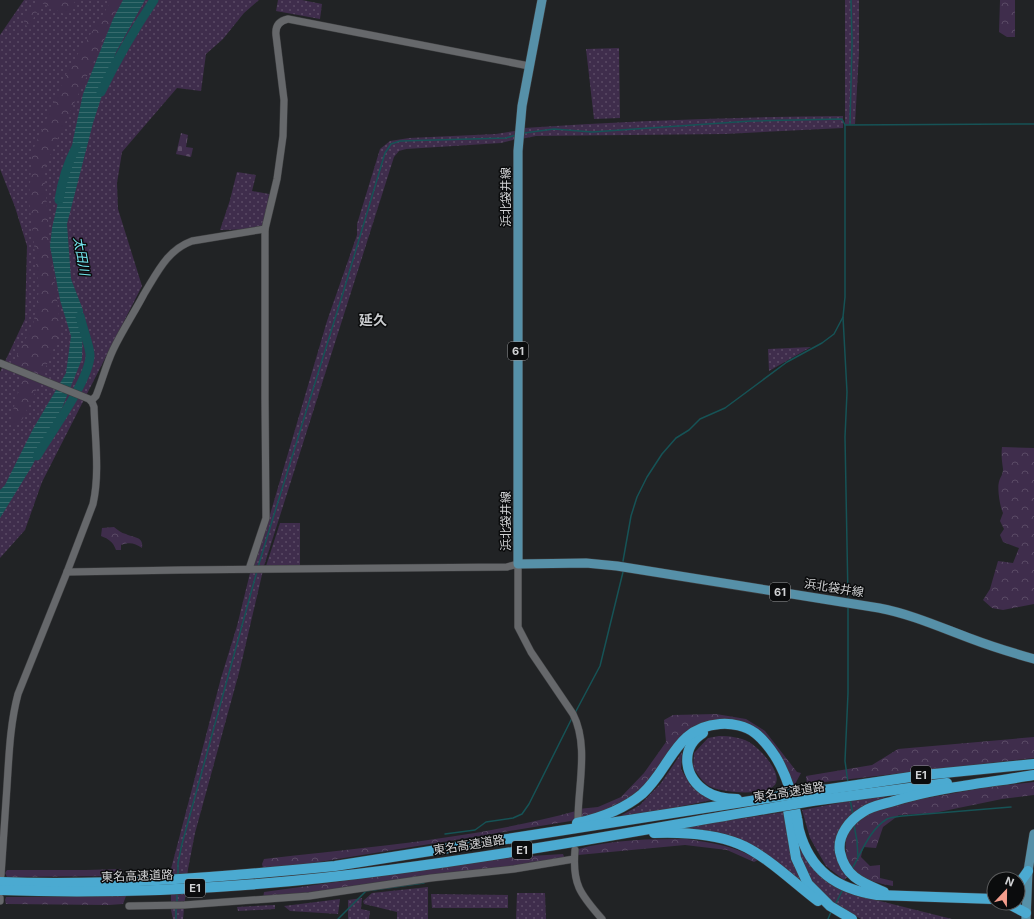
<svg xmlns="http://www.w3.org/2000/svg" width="1034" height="919" viewBox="0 0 1034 919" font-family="Inter,'Noto Sans JP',sans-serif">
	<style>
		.grass { fill: url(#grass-dots) }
		.forest { fill: url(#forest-crowns) }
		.cemetery { fill: url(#cemetery-stones) }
		.water { fill: url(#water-rules) }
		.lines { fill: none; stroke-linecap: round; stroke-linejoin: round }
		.stream { stroke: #165356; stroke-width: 1.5 }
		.river { stroke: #165356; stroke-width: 9 }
		.tertiary-casing { stroke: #3e3f41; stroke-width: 8 }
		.primary-casing { stroke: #3e3f41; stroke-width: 10 }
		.motorway-casing { stroke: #3e3f41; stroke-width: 11 }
		.tertiary { stroke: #66686b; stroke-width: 7 }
		.primary { stroke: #5690a8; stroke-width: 9 }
		.motorway { stroke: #4baad1; stroke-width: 10 }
		.motorway-bridge-casing { stroke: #3e3f41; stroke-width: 11; stroke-linecap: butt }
		.motorway-bridge { stroke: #4baad1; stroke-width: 10 }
		.labels { text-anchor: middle; stroke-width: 3; stroke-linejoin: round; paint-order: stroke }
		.shield { fill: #0b0c0d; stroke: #959698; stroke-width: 1 }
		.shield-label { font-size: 11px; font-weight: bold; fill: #d0d1d3 }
		.street-label { font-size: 12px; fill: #d0d1d3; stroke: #0b0c0d }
		.water-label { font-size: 13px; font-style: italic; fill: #75e8f0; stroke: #0b0c0d }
		.quarter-label { font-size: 14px; font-weight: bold; fill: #cacccf; stroke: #0b0c0d }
	</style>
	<defs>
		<pattern id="grass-dots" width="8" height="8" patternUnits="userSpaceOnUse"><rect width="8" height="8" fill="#3f2d4c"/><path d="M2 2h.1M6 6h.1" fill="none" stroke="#5a4a65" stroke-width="1.8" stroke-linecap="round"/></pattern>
		<pattern id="forest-crowns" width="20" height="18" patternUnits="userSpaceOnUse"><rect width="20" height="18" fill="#3f2d4c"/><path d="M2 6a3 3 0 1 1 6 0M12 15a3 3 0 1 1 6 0" fill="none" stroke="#5a4a65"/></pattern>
		<pattern id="cemetery-stones" width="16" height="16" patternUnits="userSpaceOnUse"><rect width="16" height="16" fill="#3f2d4c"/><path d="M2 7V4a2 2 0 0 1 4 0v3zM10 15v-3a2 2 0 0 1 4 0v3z" fill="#5a4a65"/></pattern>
		<pattern id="water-rules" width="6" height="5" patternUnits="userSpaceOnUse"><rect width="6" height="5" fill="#165356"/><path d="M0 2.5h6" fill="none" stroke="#376b6d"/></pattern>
	</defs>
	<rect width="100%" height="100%" fill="#212325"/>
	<g class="grass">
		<path d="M24 0H259L244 13 223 39 206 54 201 91 177 88 122 152 117 183 118 209 142 286 42 482 25 530 0 558V372L25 319 27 246 15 207 0 169V35Z"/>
		<path d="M278 0H302L322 4 320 19 276 11Z"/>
		<path d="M845 0H859V53L855 124 845 125Z"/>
		<path d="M619 48 620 118 594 119 586 49Z"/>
		<path d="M843 116V128L725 134 536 136 521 139V138L501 143 406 149 399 151 394 157 264 566 240 669 195 833 188 869 183 919H173L171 910V869L221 678 237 626 251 569 269 518 327 321 357 235V224L380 149 390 141 409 138 496 134 515 131 524 128C630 121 736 117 843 116Z"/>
		<path d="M237 172 256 175 252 191 269 194 265 229 220 230 230 200Z"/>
		<path d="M811 347 769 371 768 349Z"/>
		<path d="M280 523H300V566H266Z"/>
		<path d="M719 736C729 736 740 737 749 742 758 747 781 770 776 783 770 797 720 793 709 786 702 782 698 774 693 768L694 753 708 738Z"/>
		<path d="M682 752 681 769 691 786 702 793 717 799 613 820 640 805 661 783Z"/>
		<path d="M885 794V797L860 814 840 848 851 874 844 880 826 866 810 838 802 810Z"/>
		<path d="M792 809 804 854 868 898 952 919H861L828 901 806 873 798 853Z"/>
		<path d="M784 812 806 887 771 860 676 828Z"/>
		<path d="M428 887V919H397V912L364 904 363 901 372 893Z"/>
		<path d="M517 893H545L546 919H516Z"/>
		<path d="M431 894 508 895V908H432Z"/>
		<path d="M362 898 361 909 370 911 369 919H348V900Z"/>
		<path d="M340 899 338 914 290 911 284 906Z"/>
		<path d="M275 905V909L238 911 237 907Z"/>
	</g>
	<g class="forest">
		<path d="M39 0H76L66 15 42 3 28 28 22 18Z"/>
		<path d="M112 0H123L61 131 44 169 50 246 61 331 35 393 20 424 14 425 11 419 24 367H11L33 325 39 290 29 199 32 152 69 68Z"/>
		<path d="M1000 0H1015V37H1007L999 32Z"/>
		<path d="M1002 447 1034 448V604L1003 610 992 608 983 600 990 589 998 561 1013 563 1019 548 1003 542 1000 535 1004 529 1000 521 1003 513C1000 507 997 488 999 482 1000 477 1003 475 1003 469 1002 461 1001 456 1002 447Z"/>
		<path d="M114 527C118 530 121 533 126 534 133 538 144 536 142 548 135 543 129 542 121 545V550H116C113 542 109 539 101 536L102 528Z"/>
		<path d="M716 714 746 719 765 731 797 772 801 773 794 786 748 726 695 729 646 790 579 822 578 809 598 807 621 797 644 773 666 742 664 720 673 715Z"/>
		<path d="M1034 737V758L807 784 806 776 872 765 898 749Z"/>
		<path d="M1034 782V795L1002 799 934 813 899 815 883 827 876 848 863 847 861 857 870 866 880 865V878L893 881V886C880 884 855 878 849 865 844 854 846 839 846 828L869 813 921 799 988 787Z"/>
		<path d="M576 811 577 820 270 870 263 868 262 864 264 859C368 847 474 839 576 811Z"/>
		<path d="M687 839C712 843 737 846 758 860L754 862 727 850 685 845 578 855 575 850C612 839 650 839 687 839Z"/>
		<path d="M563 854 565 859 263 899 264 892 515 857Z"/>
		<path d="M120 869 123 871V874L121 876 7 877 5 873 7 870H86Z"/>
		<path d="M105 896H126L123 904 109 905 6 904 5 900 6 897H86Z"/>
	</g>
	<path class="cemetery" d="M181 133 188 135 186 147 193 148 191 157 176 154Z"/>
	<path class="water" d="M123 0H145L116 52 93 123 67 224 71 279 83 310 82 359 62 408 32 466 0 518V490L5 485 33 429 66 373 71 336 60 300 50 246 52 228 61 189 70 158 73 140 83 94 113 19Z"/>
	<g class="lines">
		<g class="stream">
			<path d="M850 124 852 43 851 0"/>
			<path d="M845 125 1034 124"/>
			<path d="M524 133 554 129 592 132 751 121 842 119 845 125V297L843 317 834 334 822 343 787 362 725 408 700 419 689 430 676 438 662 454 647 477 637 497 631 516 623 561"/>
			<path d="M843 317 847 392 845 437 848 597"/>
			<path d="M258 567 273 518 343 293 385 153 391 144 400 141 506 138 516 135"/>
			<path d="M848 607V693L845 761 848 783"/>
			<path d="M575 713 600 666 623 572"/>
			<path d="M850 799 853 815"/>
			<path d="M854 825 857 841 858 858"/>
			<path d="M445 834 475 830 486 822 513 818 522 814 529 804 572 718"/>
			<path d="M852 869C861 853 870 829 887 819 891 817 897 817 902 816L1011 807"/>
			<path d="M178 875V863L182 844 257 571"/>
			<path d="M177 903V892"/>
			<path d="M835 905 843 889"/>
			<path d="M176 919V908"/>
			<path d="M338 919 366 891 424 883"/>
			<path d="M828 919 831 912"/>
		</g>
		<g class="river">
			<path d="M101 92C117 59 134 30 154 0"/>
			<path d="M59 200C62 181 67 164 76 147"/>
			<path d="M37 456C50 434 90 379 90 355 90 347 82 326 80 316"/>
		</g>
		<defs>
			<g id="tertiary">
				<path d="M0 363 89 399 92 402 94 407C95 439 100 473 93 504L67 572 18 694C10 724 9 755 7 786 5 816 3 845 1 875"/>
				<path d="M91 401 96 396C102 381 106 365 113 350 122 331 134 313 144 294 157 273 167 250 192 241L265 229"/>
				<path d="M249 569 266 518 265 399V229L277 179 283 136 284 100 276 35C275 26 279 21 288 19L529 66"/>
				<path d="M67 572 181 570 507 567 518 564V627L531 652 573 714C589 745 578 786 578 819"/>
				<path d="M575 850C572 884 580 894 602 919"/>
				<path d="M0 901V898"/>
				<path d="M129 906 184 905 309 896 431 878 514 869 574 859"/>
			</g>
			<g id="primary">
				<path d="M542 0 522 106 518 151V564L586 563 617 566 879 608C911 614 942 628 972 639 993 647 1013 653 1034 659"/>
				<path d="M1026 919 1028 871 1034 834"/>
			</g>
			<g id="motorway">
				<path d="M703 733C679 748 684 779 707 792 716 798 726 799 737 799"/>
				<path d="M810 792 924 775 1034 764"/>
				<path d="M812 801 947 783"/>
				<path d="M787 804 796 858 808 884 830 906 852 919"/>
				<path d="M577 823C600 818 624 809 642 794 671 768 675 727 720 724 732 723 746 726 755 733 763 739 769 747 775 756 787 775 793 797 797 818 798 822 798 826 799 830 810 871 837 889 877 895L994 899"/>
				<path d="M654 833C682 832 712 833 739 844 766 855 794 883 818 901"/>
				<path d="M0 882C111 886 224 877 335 866L775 797"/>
				<path d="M1018 885 1028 871"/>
				<path d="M0 890C129 895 260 887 389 870 519 853 648 829 777 807"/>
				<path d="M884 892C863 883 845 877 840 852 837 835 850 820 863 812 871 806 884 804 894 801 940 787 987 783 1034 775"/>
				<path d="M1007 903 1026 913"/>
			</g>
		</defs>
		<use href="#tertiary" class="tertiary-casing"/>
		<use href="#primary" class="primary-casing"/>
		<use href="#motorway" class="motorway-casing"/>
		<use href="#tertiary" class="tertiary"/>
		<use href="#primary" class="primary"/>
		<use href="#motorway" class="motorway"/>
		<defs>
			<g id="motorway-bridge">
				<path d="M775 797 810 792"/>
				<path d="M777 807 812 801"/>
			</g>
		</defs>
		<use href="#motorway-bridge" class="motorway-bridge-casing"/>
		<use href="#motorway-bridge" class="motorway-bridge"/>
	</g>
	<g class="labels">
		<g class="shield">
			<rect x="508" y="342" width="20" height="18" rx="3"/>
			<rect x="770" y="583" width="20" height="18" rx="3"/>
			<rect x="911" y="766" width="20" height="18" rx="3"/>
			<rect x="512" y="841" width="20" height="18" rx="3"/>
			<rect x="185" y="879" width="20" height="18" rx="3"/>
		</g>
		<g class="shield-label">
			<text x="518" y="355">61</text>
			<text x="780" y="596">61</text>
			<text x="921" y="779">E1</text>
			<text x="522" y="854">E1</text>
			<text x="195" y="892">E1</text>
		</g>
		<g class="street-label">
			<text transform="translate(506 197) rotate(-90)" y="4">浜北袋井線</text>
			<text transform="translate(506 521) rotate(-90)" y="4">浜北袋井線</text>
			<text transform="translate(834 588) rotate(9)" y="4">浜北袋井線</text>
			<text transform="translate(789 792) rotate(-9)" y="4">東名高速道路</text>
			<text transform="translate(469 845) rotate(-9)" y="4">東名高速道路</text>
			<text transform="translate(137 876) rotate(-2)" y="4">東名高速道路</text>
		</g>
		<g class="water-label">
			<text transform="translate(82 256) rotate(80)" y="5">太田川</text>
		</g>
		<g class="quarter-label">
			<text x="373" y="325">延久</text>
		</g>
	</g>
	<g transform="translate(1006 891) rotate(22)"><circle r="19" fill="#0b0c0d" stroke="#5a5b5c"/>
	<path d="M0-3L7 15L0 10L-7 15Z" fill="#f49d8c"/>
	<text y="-6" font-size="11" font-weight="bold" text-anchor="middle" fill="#d0d1d3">N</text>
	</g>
</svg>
